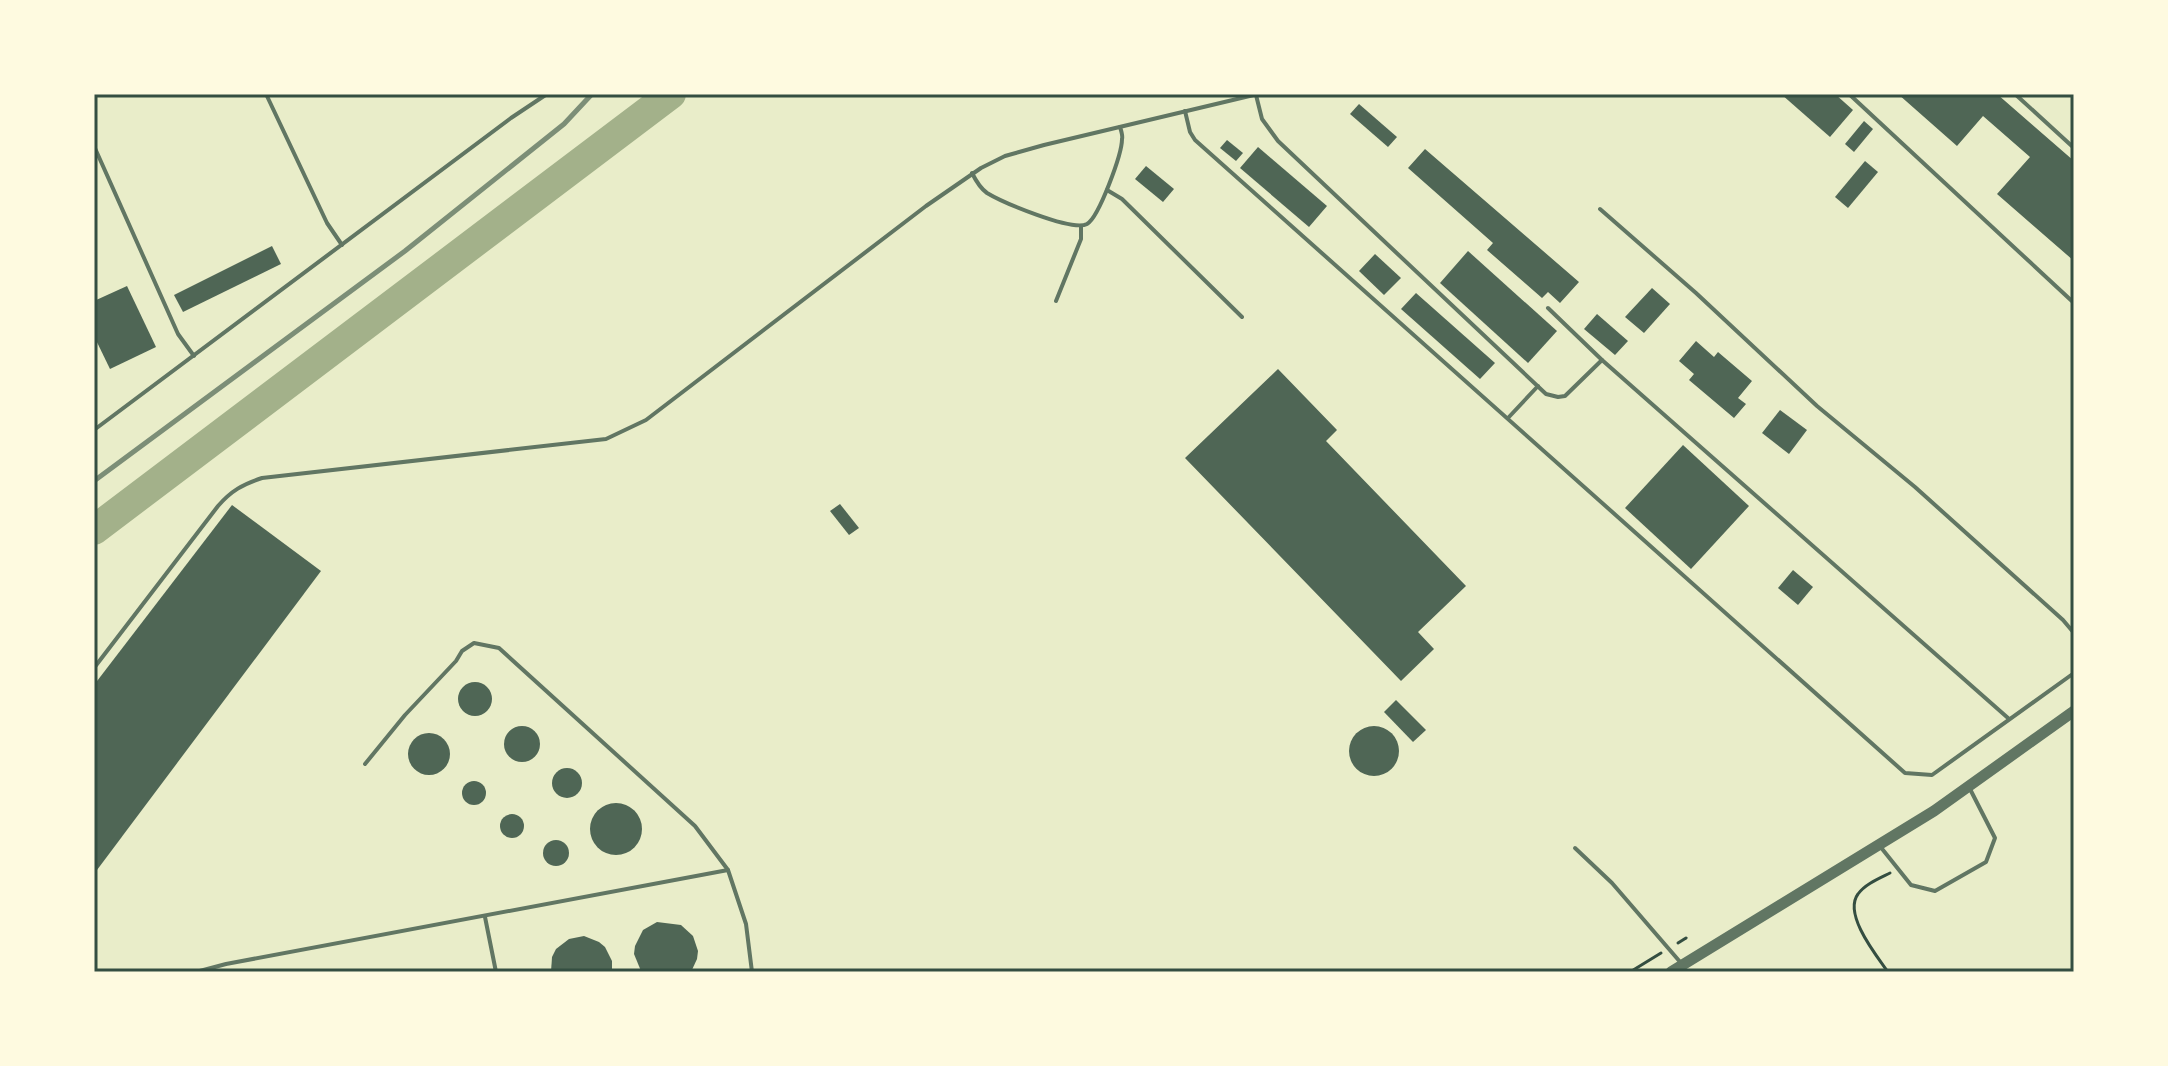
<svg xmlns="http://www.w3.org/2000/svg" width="2168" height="1066" viewBox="0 0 2168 1066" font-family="Barlow,sans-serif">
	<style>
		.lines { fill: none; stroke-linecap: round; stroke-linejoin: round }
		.river { stroke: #a3b18a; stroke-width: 30 }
		.building { fill: #4f6655 }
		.path { stroke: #344e41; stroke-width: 3 }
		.service { stroke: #617663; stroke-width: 4 }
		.tertiary { stroke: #617663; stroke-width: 11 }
		.rail { stroke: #7c8e77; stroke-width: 5 }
		.neatline { fill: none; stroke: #344e41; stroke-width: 3 }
	</style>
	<rect width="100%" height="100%" fill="#e9edc9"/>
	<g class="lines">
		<path class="river" d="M94 530 671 94"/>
	</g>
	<g class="building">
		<path d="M1781 94H1835L1853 110 1830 137Z"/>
		<path d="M1898 94H1997L2074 161V261L1997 194 2030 157 1983 116 1957 146Z"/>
		<path d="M1359 104 1397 137 1388 147 1350 114Z"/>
		<path d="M1864 121 1873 129 1854 152 1845 144Z"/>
		<path d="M1227 140 1243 153 1236 161 1220 148Z"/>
		<path d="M1258 147 1327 206 1309 227 1240 168Z"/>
		<path d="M1425 149 1579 282 1560 303 1548 292 1542 298 1487 250 1493 243 1408 168Z"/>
		<path d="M1865 161 1878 172 1848 208 1835 197Z"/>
		<path d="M1146 166 1174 189 1163 202 1135 179Z"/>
		<path d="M272 246 281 264 183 312 174 295Z"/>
		<path d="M1468 251 1557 331 1528 363 1440 283Z"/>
		<path d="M1375 254 1401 278 1384 295 1359 271Z"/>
		<path d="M127 286 156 347 110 369 94 336V301Z"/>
		<path d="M1652 288 1670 304 1644 333 1625 317Z"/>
		<path d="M1416 293 1495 363 1480 379 1401 309Z"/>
		<path d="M1597 314 1628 341 1615 355 1584 329Z"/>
		<path d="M1696 341 1714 357 1718 352 1752 381 1738 398 1746 404 1734 418 1689 380 1694 374 1679 361Z"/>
		<path d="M1278 369 1337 430 1326 441 1466 586 1418 632 1434 649 1401 681 1185 458Z"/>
		<path d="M1780 410 1807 430 1789 454 1762 433Z"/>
		<path d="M1683 445 1749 506 1691 569 1625 508Z"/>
		<path d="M840 504 859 528 849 535 830 511Z"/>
		<path d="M232 505 321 571 94 874V685Z"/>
		<path d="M1793 570 1813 587 1798 605 1778 588Z"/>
		<circle cx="475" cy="699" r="17"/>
		<path d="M1396 700 1426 730 1413 742 1384 712Z"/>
		<circle cx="1374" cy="751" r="25"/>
		<circle cx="522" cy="744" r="18"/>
		<circle cx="429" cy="754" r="21"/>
		<circle cx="567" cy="783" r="15"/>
		<circle cx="474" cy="793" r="12"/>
		<circle cx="616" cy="829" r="26"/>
		<circle cx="512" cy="826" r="12"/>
		<circle cx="556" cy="853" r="13"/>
		<path d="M657 922 681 925 693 936 698 951 697 959 691 972 641 971 634 954 635 946 643 930Z"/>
		<path d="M584 936 599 942 605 947 612 961V972H551L552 957 556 949 569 939Z"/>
	</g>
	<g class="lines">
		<g class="path">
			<path d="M1678 943 1686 938"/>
			<path d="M1630 972 1661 953"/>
			<path d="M1888 972C1876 955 1843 914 1858 894 1865 884 1880 878 1890 873"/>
		</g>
		<g class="service">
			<path d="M266 94 327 223 342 245"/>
			<path d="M1849 94 2074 303"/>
			<path d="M2015 94 2074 148"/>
			<path d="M1256 95 1262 119 1278 141 1546 394 1558 397 1565 396 1602 360"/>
			<path d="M1185 111 1190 132 1195 140 1905 773 1932 775 2074 673"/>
			<path d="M94 146 178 334 194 356"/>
			<path d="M972 173C976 181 980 188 987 193 1002 202 1072 232 1087 224 1099 217 1122 154 1122 139 1123 136 1121 130 1120 127"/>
			<path d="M1107 190 1122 199 1242 317"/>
			<path d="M1600 209 1696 293 1817 406 1915 487 2063 620 2074 633"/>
			<path d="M1056 301 1081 239V226"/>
			<path d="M1548 308 1602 360 2008 718"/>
			<path d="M1508 418 1538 386"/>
			<path d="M94 430 511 118 547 94"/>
			<path d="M94 668 218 506C231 491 243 484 262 478L606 439 646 420 926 206 981 168 1005 156 1044 145 1258 94"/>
			<path d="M365 764 405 715 456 661 462 651 474 643 499 648 695 826 728 870 746 924 752 972"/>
			<path d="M1879 845 1911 885 1935 891 1986 862 1995 838 1970 789"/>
			<path d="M1575 848 1612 883 1681 963"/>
			<path d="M485 917 496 972"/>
			<path d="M196 972 226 964 728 870"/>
		</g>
		<path class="tertiary" d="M1671 972 1934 811 2074 711"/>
		<path class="rail" d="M94 481 405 251 564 124 592 94"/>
	</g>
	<rect width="2168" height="1066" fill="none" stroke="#fefae0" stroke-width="192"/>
	<rect x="96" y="96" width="1976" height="874" class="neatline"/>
</svg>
